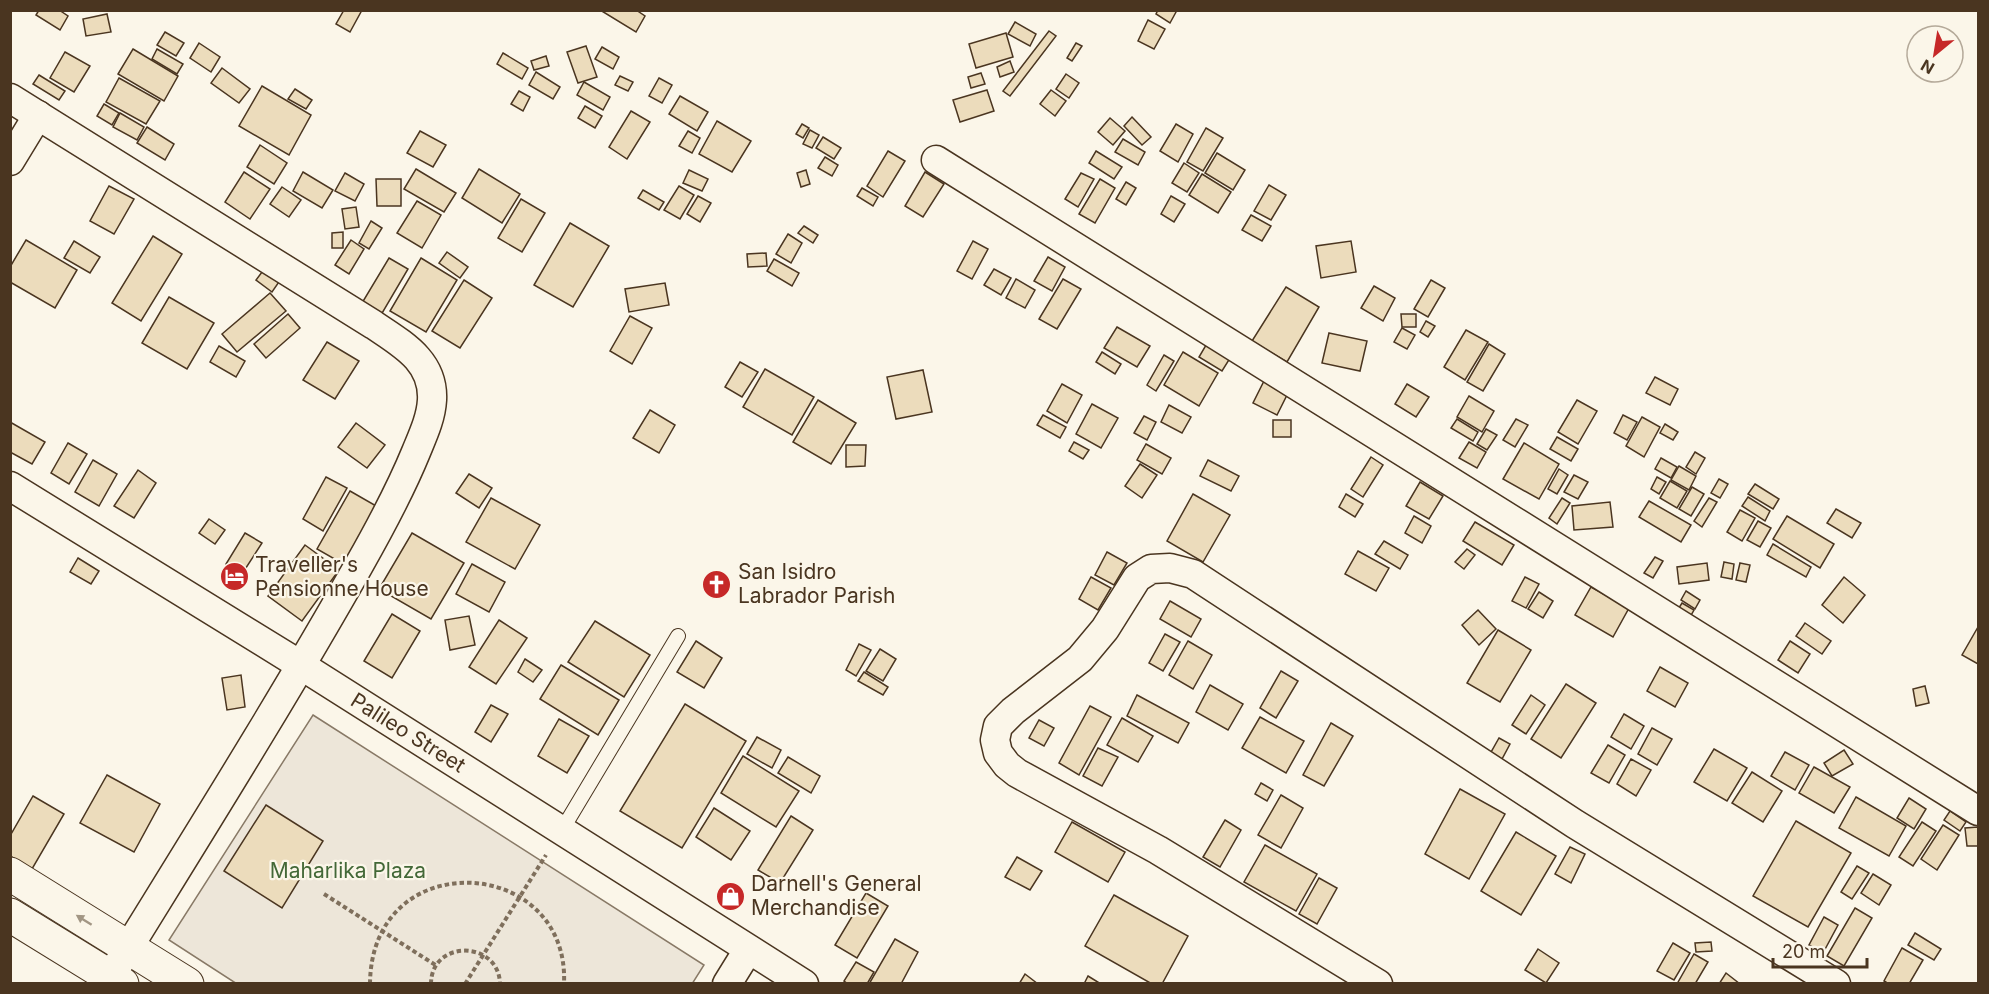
<svg xmlns="http://www.w3.org/2000/svg" width="1989" height="994" viewBox="0 0 1989 994" font-family="Inter,sans-serif">
	<style>
		.green { fill: #ede6d9; stroke: #887966; stroke-width: 1.5 }
		.building { fill: #ecdcbc; stroke: #4a3520; stroke-width: 1.5 }
		.lines { fill: none; stroke-linecap: round; stroke-linejoin: round }
		.lane-casing { stroke: #4a3520; stroke-width: 16 }
		.street-casing { stroke: #4a3520; stroke-width: 31 }
		.secondary-casing { stroke: #4a3520; stroke-width: 35 }
		.path { stroke: #7f6f5c; stroke-width: 4; stroke-dasharray: 4.5 3; stroke-linecap: butt }
		.lane { stroke: #fbf6e9; stroke-width: 14 }
		.street { stroke: #fbf6e9; stroke-width: 28 }
		.secondary { stroke: #fbf6e9; stroke-width: 33 }
		.oneway { fill: #a29684 }
		.labels { text-anchor: middle; stroke-width: 4.5; stroke-linejoin: round; paint-order: stroke }
		.poi-label { font-size: 21px; fill: #4a3520; stroke: #fbf6e9; text-anchor: start }
		.street-label { font-size: 21px; fill: #4a3520; stroke: #fbf6e9 }
		.park-label { font-size: 21px; fill: #436837; stroke: #fbf6e9 }
	</style>
	<rect width="100%" height="100%" fill="#fbf6e9"/>
	<path class="green" d="M313 715 704 965 692 984H237L169 940Z"/>
	<g class="building">
		<path d="M39 10H59L68 16 60 30 36 15Z"/>
		<path d="M344 10H362L350 32 336 24Z"/>
		<path d="M600 10H636L645 16 636 32Z"/>
		<path d="M1158 10H1173L1176 12 1170 23 1156 14Z"/>
		<path d="M107 14 111 32 86 36 83 19Z"/>
		<path d="M1148 20 1165 29 1154 49 1138 41Z"/>
		<path d="M1015 22 1036 34 1030 46 1008 34Z"/>
		<path d="M1049 31 1056 36 1010 96 1003 91Z"/>
		<path d="M165 32 184 43 176 56 157 45Z"/>
		<path d="M1006 33 1013 57 976 68 969 44Z"/>
		<path d="M199 43 220 57 211 72 190 58Z"/>
		<path d="M1076 43 1082 46 1072 61 1067 58Z"/>
		<path d="M586 46 597 77 578 83 567 52Z"/>
		<path d="M602 47 619 57 613 69 595 59Z"/>
		<path d="M133 49 178 76 164 101 118 74Z"/>
		<path d="M157 49 183 64 177 74 152 59Z"/>
		<path d="M65 52 90 66 74 92 50 78Z"/>
		<path d="M503 53 528 68 522 79 497 64Z"/>
		<path d="M546 56 549 66 534 70 531 61Z"/>
		<path d="M1010 61 1014 72 1000 77 997 67Z"/>
		<path d="M222 68 250 89 239 103 211 83Z"/>
		<path d="M536 72 560 87 553 99 529 85Z"/>
		<path d="M981 73 985 84 971 88 968 77Z"/>
		<path d="M1066 74 1079 83 1069 98 1056 89Z"/>
		<path d="M39 75 65 91 59 100 33 84Z"/>
		<path d="M620 76 633 82 628 91 615 85Z"/>
		<path d="M119 78 160 101 146 124 106 102Z"/>
		<path d="M659 78 672 85 662 103 649 96Z"/>
		<path d="M584 82 610 97 603 110 577 95Z"/>
		<path d="M262 86 311 115 289 155 239 126Z"/>
		<path d="M295 89 312 100 306 109 288 99Z"/>
		<path d="M987 90 994 111 960 122 953 100Z"/>
		<path d="M1051 90 1066 101 1055 116 1040 104Z"/>
		<path d="M519 91 530 97 523 111 511 104Z"/>
		<path d="M680 96 708 112 697 131 669 114Z"/>
		<path d="M104 104 119 113 112 125 97 116Z"/>
		<path d="M585 106 602 116 595 128 578 118Z"/>
		<path d="M631 111 650 122 627 159 609 147Z"/>
		<path d="M120 113 144 127 137 140 113 127Z"/>
		<path d="M1132 117 1151 137 1142 145 1124 126Z"/>
		<path d="M1110 118 1125 131 1113 145 1098 132Z"/>
		<path d="M717 121 751 141 732 172 699 154Z"/>
		<path d="M802 124 809 128 803 138 796 134Z"/>
		<path d="M1176 124 1193 134 1178 162 1160 151Z"/>
		<path d="M147 127 174 144 165 160 137 143Z"/>
		<path d="M1206 128 1223 138 1203 171 1187 162Z"/>
		<path d="M810 130 819 135 812 148 803 144Z"/>
		<path d="M420 131 446 145 433 167 407 153Z"/>
		<path d="M688 131 700 138 692 153 679 146Z"/>
		<path d="M823 137 841 148 834 159 816 148Z"/>
		<path d="M1123 139 1145 152 1138 165 1115 152Z"/>
		<path d="M260 145 287 163 274 184 247 167Z"/>
		<path d="M888 151 905 161 883 197 867 186Z"/>
		<path d="M1096 151 1122 167 1114 179 1089 163Z"/>
		<path d="M1217 153 1245 170 1233 190 1205 173Z"/>
		<path d="M825 157 838 165 832 176 818 168Z"/>
		<path d="M1184 163 1199 173 1187 192 1172 183Z"/>
		<path d="M416 169 456 193 444 212 404 189Z"/>
		<path d="M479 169 520 194 502 223 462 198Z"/>
		<path d="M689 170 708 179 702 191 683 183Z"/>
		<path d="M806 170 810 184 801 187 797 173Z"/>
		<path d="M244 172 270 189 250 219 225 202Z"/>
		<path d="M303 172 333 190 322 208 293 191Z"/>
		<path d="M925 172 944 184 923 217 905 206Z"/>
		<path d="M345 173 364 184 355 201 335 191Z"/>
		<path d="M1081 173 1094 179 1078 207 1065 199Z"/>
		<path d="M1202 174 1231 192 1218 213 1189 195Z"/>
		<path d="M376 179H401V206H377Z"/>
		<path d="M1100 179 1115 188 1095 223 1079 214Z"/>
		<path d="M1126 182 1136 188 1126 205 1116 199Z"/>
		<path d="M1269 185 1286 195 1271 220 1254 211Z"/>
		<path d="M109 186 134 199 114 234 90 221Z"/>
		<path d="M679 186 694 195 680 219 664 210Z"/>
		<path d="M282 187 301 200 289 217 270 204Z"/>
		<path d="M862 188 878 197 873 206 857 196Z"/>
		<path d="M643 190 664 202 659 210 638 198Z"/>
		<path d="M698 196 711 203 700 222 687 214Z"/>
		<path d="M1171 196 1185 204 1174 222 1161 214Z"/>
		<path d="M521 199 545 213 522 252 498 238Z"/>
		<path d="M417 201 441 215 422 248 397 233Z"/>
		<path d="M356 207 359 227 345 229 342 209Z"/>
		<path d="M1251 215 1271 226 1262 241 1242 230Z"/>
		<path d="M371 221 382 228 369 249 359 243Z"/>
		<path d="M570 223 609 246 573 307 534 285Z"/>
		<path d="M804 226 818 235 813 243 798 233Z"/>
		<path d="M343 232V248H332V233Z"/>
		<path d="M788 234 802 243 791 263 776 254Z"/>
		<path d="M153 236 182 254 141 321 112 303Z"/>
		<path d="M26 240 77 270 55 308 10 282V267Z"/>
		<path d="M351 240 364 249 349 274 335 265Z"/>
		<path d="M74 241 100 257 90 273 64 258Z"/>
		<path d="M973 241 988 249 972 279 957 271Z"/>
		<path d="M1351 241 1356 272 1321 278 1316 246Z"/>
		<path d="M447 252 468 267 460 278 439 263Z"/>
		<path d="M766 253 767 266 748 267 747 254Z"/>
		<path d="M1048 257 1065 267 1052 291 1034 281Z"/>
		<path d="M389 258 408 269 381 315 362 303Z"/>
		<path d="M421 258 457 280 426 332 390 311Z"/>
		<path d="M774 259 799 273 792 286 767 271Z"/>
		<path d="M265 268 281 279 272 292 256 280Z"/>
		<path d="M994 269 1011 278 1001 295 984 285Z"/>
		<path d="M1016 279 1035 290 1025 308 1006 298Z"/>
		<path d="M1063 279 1081 289 1057 329 1039 319Z"/>
		<path d="M464 280 492 298 460 348 432 331Z"/>
		<path d="M1431 280 1445 288 1428 317 1414 309Z"/>
		<path d="M665 283 669 305 629 312 625 289Z"/>
		<path d="M1374 286 1395 298 1383 321 1361 308Z"/>
		<path d="M1286 287 1319 307 1287 362 1252 341Z"/>
		<path d="M270 293 286 311 237 352 222 334Z"/>
		<path d="M169 297 214 323 187 369 142 343Z"/>
		<path d="M288 314 300 328 266 358 254 344Z"/>
		<path d="M1401 314H1416V327H1402Z"/>
		<path d="M630 316 652 328 632 364 610 351Z"/>
		<path d="M1426 321 1435 326 1428 337 1420 332Z"/>
		<path d="M1117 327 1150 346 1137 367 1104 348Z"/>
		<path d="M1402 328 1415 335 1407 349 1394 342Z"/>
		<path d="M1466 330 1488 342 1465 380 1444 367Z"/>
		<path d="M1329 333 1367 341 1360 371 1322 363Z"/>
		<path d="M1209 340 1232 355 1222 371 1199 357Z"/>
		<path d="M327 342 359 361 335 399 303 380Z"/>
		<path d="M1489 344 1505 354 1483 391 1467 382Z"/>
		<path d="M219 346 245 361 236 377 210 362Z"/>
		<path d="M1102 352 1121 364 1115 374 1096 362Z"/>
		<path d="M1183 352 1218 373 1199 406 1164 385Z"/>
		<path d="M1164 355 1174 361 1156 391 1147 385Z"/>
		<path d="M740 362 758 372 742 397 725 387Z"/>
		<path d="M765 369 814 397 792 435 743 407Z"/>
		<path d="M923 370 932 412 896 419 887 377Z"/>
		<path d="M1655 377 1678 389 1670 405 1646 393Z"/>
		<path d="M1264 381 1288 393 1277 415 1253 403Z"/>
		<path d="M1062 384 1082 395 1067 423 1047 411Z"/>
		<path d="M1407 384 1429 397 1416 417 1395 404Z"/>
		<path d="M1469 396 1494 411 1482 432 1457 417Z"/>
		<path d="M818 400 856 423 831 464 793 442Z"/>
		<path d="M1577 400 1597 411 1578 444 1558 432Z"/>
		<path d="M1092 404 1118 418 1101 448 1076 434Z"/>
		<path d="M1169 405 1191 417 1182 433 1161 422Z"/>
		<path d="M650 410 675 425 659 453 633 438Z"/>
		<path d="M1043 415 1066 427 1060 438 1037 425Z"/>
		<path d="M1623 415 1637 422 1627 440 1614 433Z"/>
		<path d="M1144 416 1156 422 1147 440 1134 433Z"/>
		<path d="M1642 417 1660 427 1644 457 1626 446Z"/>
		<path d="M1457 419 1478 432 1473 441 1451 428Z"/>
		<path d="M1516 419 1528 425 1515 447 1503 440Z"/>
		<rect x="1273" y="420" width="18" height="17"/>
		<path d="M10 422 45 442 32 464 10 452Z"/>
		<path d="M356 423 385 445 367 468 338 447Z"/>
		<path d="M1665 424 1678 432 1673 440 1660 433Z"/>
		<path d="M1486 429 1497 435 1487 450 1477 444Z"/>
		<path d="M1557 437 1578 449 1571 461 1550 449Z"/>
		<path d="M1074 442 1089 450 1083 459 1069 451Z"/>
		<path d="M1469 442 1486 452 1477 468 1459 458Z"/>
		<path d="M68 443 87 454 69 484 51 473Z"/>
		<path d="M1524 443 1559 464 1539 499 1503 479Z"/>
		<path d="M1146 444 1171 458 1162 474 1137 460Z"/>
		<path d="M846 445H866L865 466 846 467Z"/>
		<path d="M1695 452 1705 458 1696 474 1686 467Z"/>
		<path d="M1371 457 1383 465 1363 497 1351 489Z"/>
		<path d="M1661 458 1677 467 1671 478 1655 469Z"/>
		<path d="M93 460 117 474 99 506 75 492Z"/>
		<path d="M1208 460 1239 476 1231 491 1200 476Z"/>
		<path d="M1140 464 1157 475 1142 498 1125 486Z"/>
		<path d="M1679 466 1696 476 1689 490 1671 480Z"/>
		<path d="M1559 469 1568 475 1557 494 1548 489Z"/>
		<path d="M138 470 156 483 134 518 114 506Z"/>
		<path d="M469 474 492 488 479 508 456 493Z"/>
		<path d="M1574 475 1588 482 1578 499 1564 492Z"/>
		<path d="M326 477 347 488 323 531 303 519Z"/>
		<path d="M1657 477 1666 482 1659 494 1651 489Z"/>
		<path d="M1719 479 1728 484 1720 498 1711 493Z"/>
		<path d="M1670 481 1687 491 1677 508 1660 498Z"/>
		<path d="M1420 482 1443 496 1429 519 1406 506Z"/>
		<path d="M1755 484 1779 499 1773 509 1748 494Z"/>
		<path d="M1692 487 1704 494 1691 516 1679 509Z"/>
		<path d="M350 491 378 507 345 565 317 549Z"/>
		<path d="M1193 494 1230 515 1203 562 1167 541Z"/>
		<path d="M1346 494 1363 504 1355 517 1339 507Z"/>
		<path d="M1748 497 1770 511 1765 521 1742 506Z"/>
		<path d="M491 498 540 525 515 569 466 542Z"/>
		<path d="M1562 498 1570 503 1557 524 1549 518Z"/>
		<path d="M1709 498 1717 502 1702 527 1694 521Z"/>
		<path d="M1649 501 1691 525 1681 542 1639 517Z"/>
		<path d="M1610 502 1613 527 1574 530 1572 506Z"/>
		<path d="M1836 509 1861 523 1852 538 1827 523Z"/>
		<path d="M1740 510 1755 518 1742 541 1727 532Z"/>
		<path d="M1414 516 1431 526 1422 543 1405 533Z"/>
		<path d="M1787 516 1834 544 1820 568 1773 539Z"/>
		<path d="M209 519 225 530 215 544 199 533Z"/>
		<path d="M1758 521 1771 528 1760 547 1747 540Z"/>
		<path d="M1475 522 1514 545 1502 565 1463 541Z"/>
		<path d="M245 533 262 543 242 574 226 564Z"/>
		<path d="M412 533 464 563 431 619 379 589Z"/>
		<path d="M1384 541 1408 555 1400 569 1375 554Z"/>
		<path d="M1773 544 1811 567 1806 577 1767 555Z"/>
		<path d="M305 545 339 570 302 621 268 596Z"/>
		<path d="M1467 549 1475 555 1464 569 1455 562Z"/>
		<path d="M1358 551 1389 568 1376 591 1345 574Z"/>
		<path d="M1107 552 1127 563 1114 585 1095 575Z"/>
		<path d="M1655 557 1663 561 1653 578 1644 573Z"/>
		<path d="M78 558 99 571 91 584 70 572Z"/>
		<path d="M1724 562 1734 564 1732 579 1721 577Z"/>
		<path d="M1707 563 1709 580 1679 584 1677 567Z"/>
		<path d="M1740 563 1750 565 1746 582 1736 580Z"/>
		<path d="M472 564 505 582 489 612 456 594Z"/>
		<path d="M1091 577 1111 588 1098 610 1079 599Z"/>
		<path d="M1525 577 1539 584 1526 608 1512 601Z"/>
		<path d="M1844 577 1865 595 1843 623 1822 605Z"/>
		<path d="M1591 587 1629 608 1613 637 1575 615Z"/>
		<path d="M1686 591 1700 600 1695 609 1681 600Z"/>
		<path d="M1539 592 1553 601 1543 618 1528 609Z"/>
		<path d="M1170 601 1201 619 1191 637 1160 619Z"/>
		<path d="M1682 603 1694 610 1690 617 1677 611Z"/>
		<path d="M1478 610 1496 629 1479 645 1462 625Z"/>
		<path d="M392 614 420 631 392 678 364 661Z"/>
		<path d="M469 616 475 645 450 650 445 620Z"/>
		<path d="M499 620 527 638 496 684 469 667Z"/>
		<path d="M595 621 650 655 624 697 568 662Z"/>
		<path d="M1805 623 1831 641 1822 654 1796 636Z"/>
		<path d="M1978 627V664L1962 655Z"/>
		<path d="M1498 630 1531 650 1500 702 1467 683Z"/>
		<path d="M1165 634 1180 642 1163 671 1149 663Z"/>
		<path d="M696 641 722 658 704 688 677 672Z"/>
		<path d="M1188 641 1212 655 1193 689 1169 675Z"/>
		<path d="M1790 641 1810 654 1798 673 1778 660Z"/>
		<path d="M859 644 871 650 856 676 846 670Z"/>
		<path d="M880 649 896 659 883 681 866 671Z"/>
		<path d="M525 659 542 670 533 682 518 672Z"/>
		<path d="M561 665 619 700 598 735 540 699Z"/>
		<path d="M1660 667 1688 683 1675 707 1647 691Z"/>
		<path d="M1281 671 1298 681 1276 718 1260 708Z"/>
		<path d="M864 672 888 687 883 695 858 681Z"/>
		<path d="M241 675 245 707 227 710 222 678Z"/>
		<path d="M1566 684 1596 703 1561 758 1531 739Z"/>
		<path d="M1210 685 1243 704 1228 730 1196 712Z"/>
		<path d="M1925 686 1929 703 1916 706 1913 689Z"/>
		<path d="M1137 695 1189 723 1178 743 1127 716Z"/>
		<path d="M1531 695 1545 705 1526 734 1512 725Z"/>
		<path d="M685 704 746 741 682 848 620 811Z"/>
		<path d="M491 705 508 714 491 742 475 732Z"/>
		<path d="M1090 706 1111 717 1079 775 1059 763Z"/>
		<path d="M1624 714 1644 726 1631 749 1611 737Z"/>
		<path d="M1260 717 1304 741 1286 773 1242 748Z"/>
		<path d="M1122 718 1153 736 1138 762 1107 745Z"/>
		<path d="M559 719 589 736 567 773 538 756Z"/>
		<path d="M1039 720 1054 728 1044 746 1029 738Z"/>
		<path d="M1331 723 1353 736 1324 786 1303 775Z"/>
		<path d="M1652 728 1672 739 1657 765 1638 754Z"/>
		<path d="M757 737 781 750 772 768 747 754Z"/>
		<path d="M1499 738 1510 744 1502 759 1490 754Z"/>
		<path d="M1608 745 1625 755 1609 783 1591 773Z"/>
		<path d="M1098 748 1118 757 1102 786 1083 776Z"/>
		<path d="M1714 749 1747 768 1727 801 1694 782Z"/>
		<path d="M1844 750 1853 764 1832 776 1824 763Z"/>
		<path d="M1785 752 1809 765 1795 790 1771 776Z"/>
		<path d="M743 756 799 791 776 827 721 793Z"/>
		<path d="M788 757 820 776 811 793 778 773Z"/>
		<path d="M1631 759 1651 770 1636 796 1617 784Z"/>
		<path d="M1814 767 1850 787 1834 813 1799 793Z"/>
		<path d="M1752 772 1782 791 1763 822 1732 803Z"/>
		<path d="M107 775 160 804 134 852 80 823Z"/>
		<path d="M1261 783 1273 790 1267 801 1255 794Z"/>
		<path d="M1460 789 1505 814 1469 879 1425 854Z"/>
		<path d="M1281 795 1303 808 1281 848 1258 835Z"/>
		<path d="M33 796 64 814 32 869 10 856V836Z"/>
		<path d="M1856 797 1906 826 1889 856 1839 828Z"/>
		<path d="M1909 798 1926 809 1914 829 1897 818Z"/>
		<path d="M266 805 323 841 282 908 224 871Z"/>
		<path d="M714 808 750 831 731 860 696 837Z"/>
		<path d="M1950 811 1966 822 1960 831 1944 820Z"/>
		<path d="M791 816 813 830 780 883 758 870Z"/>
		<path d="M1225 820 1241 830 1220 867 1203 857Z"/>
		<path d="M1796 821 1851 853 1808 927 1753 896Z"/>
		<path d="M1072 822 1125 852 1108 882 1055 852Z"/>
		<path d="M1922 822 1936 831 1913 866 1899 857Z"/>
		<path d="M1943 825 1959 835 1937 870 1921 859Z"/>
		<path d="M1978 827V846H1967L1965 828Z"/>
		<path d="M1516 832 1556 856 1521 915 1481 891Z"/>
		<path d="M1265 845 1317 874 1296 911 1244 882Z"/>
		<path d="M1570 847 1585 854 1571 883 1555 874Z"/>
		<path d="M1017 857 1042 871 1030 890 1005 877Z"/>
		<path d="M1857 866 1869 873 1852 899 1841 892Z"/>
		<path d="M1873 874 1891 885 1879 905 1861 893Z"/>
		<path d="M1319 878 1337 888 1317 924 1299 914Z"/>
		<path d="M866 893 888 906 857 958 835 945Z"/>
		<path d="M1114 895 1188 936 1162 984H1152L1085 946Z"/>
		<path d="M1855 908 1872 918 1844 966 1827 956Z"/>
		<path d="M1824 917 1838 925 1823 953 1809 945Z"/>
		<path d="M1915 933 1941 949 1934 960 1908 945Z"/>
		<path d="M895 939 918 952 901 984H869Z"/>
		<path d="M1711 942 1712 951 1696 952 1695 943Z"/>
		<path d="M1673 943 1690 953 1674 980 1657 971Z"/>
		<path d="M1902 948 1923 960 1909 984H1889L1884 981Z"/>
		<path d="M1538 949 1559 963 1546 983 1525 970Z"/>
		<path d="M1694 954 1708 962 1695 984H1677Z"/>
		<path d="M856 962 874 972 867 984H848L844 981Z"/>
		<path d="M1726 973 1740 984H1719Z"/>
		<path d="M1025 974 1038 984H1019Z"/>
		<path d="M1088 976 1101 984H1084Z"/>
	</g>
	<g class="lines">
		<defs>
			<path id="lane" d="M562 830 678 636"/>
			<g id="street">
				<path d="M10 98 374 325C402 344 434 361 432 400 431 418 423 435 416 452 400 491 380 528 359 565 282 701 199 833 117 966"/>
				<path d="M936 160 1978 811"/>
				<path d="M10 161 38 115"/>
				<path d="M10 486 302 666 804 984"/>
				<path d="M727 984 748 950"/>
				<path d="M1378 984 1158 850 1017 773 1007 765 998 753 995 740 998 726 1013 711 1080 659 1105 629 1137 578 1151 569 1170 568 1193 574 1575 824 1836 984"/>
			</g>
			<g id="secondary">
				<path d="M10 874 187 984"/>
				<path d="M10 915 122 984"/>
			</g>
		</defs>
		<use href="#lane" class="lane-casing"/>
		<use href="#street" class="street-casing"/>
		<use href="#secondary" class="secondary-casing"/>
		<g class="path">
			<path d="M324 894 437 966"/>
			<path d="M370 984C371 843 570 855 564 984"/>
			<path d="M431 984C431 939 499 940 500 984"/>
			<path d="M465 984 546 855"/>
		</g>
		<use href="#lane" class="lane"/>
		<use href="#street" class="street"/>
		<use href="#secondary" class="secondary"/>
	</g>
	<defs><path id="oneway-solid" d="M-6-.8H1V-3.2L6.5 0L1 3.2V.8H-6Z" transform="scale(1.5)"/></defs>
	<use class="oneway" href="#oneway-solid" transform="translate(84 920) rotate(-148)"/>
	<defs>
		<symbol id="hotel-disc" viewBox="-11 -11 22 22"><circle r="9.5" fill="#c62828" stroke="#fbf6e9"/><path d="M-6-4.5h1.5V1H6V5H4.5V3h-9V5H-6ZM-4 0a1.8 1.8 0 1 1 3.6 0ZM.5 0V-2.5h3Q6-2.5 6 0Z" fill="#fff"/></symbol>
		<symbol id="church-disc" viewBox="-11 -11 22 22"><circle r="9.5" fill="#c62828" stroke="#fbf6e9"/><path d="M-1.2-6h2.4v3.5h3.3v2.4h-3.3V6h-2.4V-.1h-3.3v-2.4h3.3Z" fill="#fff"/></symbol>
		<symbol id="shop-disc" viewBox="-11 -11 22 22"><circle r="9.5" fill="#c62828" stroke="#fbf6e9"/><path d="M-5-2.5h2.3a2.7 3.5 0 0 1 5.4 0H5L5.5 6h-11ZM-1.5-2.5h3a1.5 2.3 0 0 0-3 0Z" fill="#fff"/></symbol>
	</defs>
	<g fill-rule="evenodd">
		<use href="#hotel-disc" x="218" y="560" width="33" height="33"/>
		<use href="#church-disc" x="700" y="568" width="33" height="33"/>
		<use href="#shop-disc" x="714" y="880" width="33" height="33"/>
	</g>
	<g class="labels">
		<g class="poi-label">
			<text x="255" y="572">Traveller's<tspan x="255" dy="24">Pensionne House</tspan></text>
			<text x="738" y="579">San Isidro<tspan x="738" dy="24">Labrador Parish</tspan></text>
			<text x="751" y="891">Darnell's General<tspan x="751" dy="24">Merchandise</tspan></text>
		</g>
		<g class="street-label">
			<text transform="translate(408 733) rotate(32)" y="7">Palileo Street</text>
		</g>
		<g class="park-label">
			<text x="348" y="878">Maharlika Plaza</text>
		</g>
	</g>
	<rect width="1989" height="994" fill="none" stroke="#4a3520" stroke-width="24"/>
	<g transform="translate(1935 54) rotate(210)"><circle r="28" fill="#fbf6e9" stroke="#b4a999" stroke-width="1.5"/>
	<path d="M0-4.5L10 22L0 15L-10 22Z" fill="#c62828"/>
	<text y="-9" font-size="16" font-weight="bold" text-anchor="middle" fill="#4a3520">N</text>
	</g>
	<path d="M1773 958v9h94v-9" fill="none" stroke="#4a3520" stroke-width="3"/>
	<text x="1782" y="958" font-size="18" fill="#4a3520" stroke="#fbf6e9" stroke-width="4.5" paint-order="stroke">20 m</text>
</svg>
